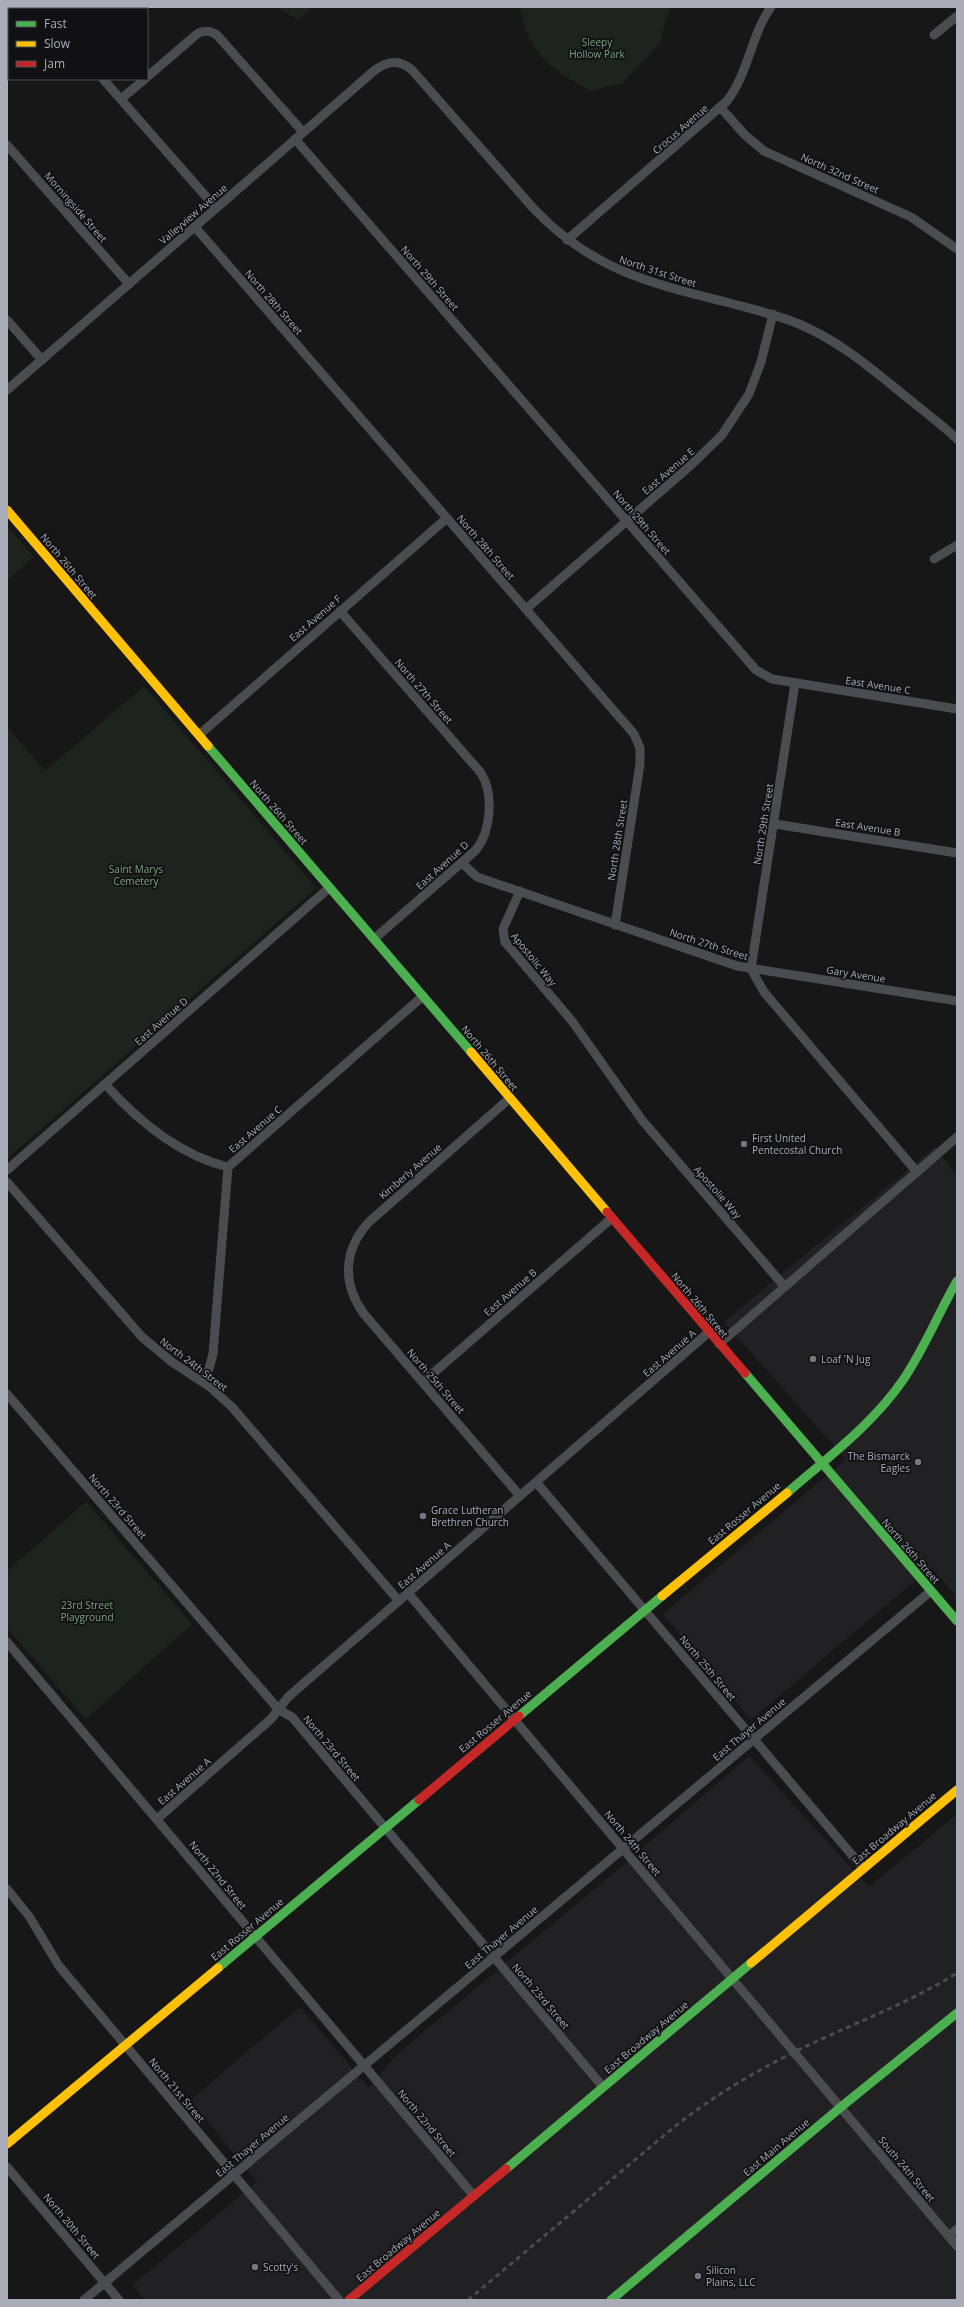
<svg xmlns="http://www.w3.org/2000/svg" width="964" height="2307" viewBox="0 0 964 2307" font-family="'Open Sans',sans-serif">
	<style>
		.built { fill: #212123 }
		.green { fill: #1d241e }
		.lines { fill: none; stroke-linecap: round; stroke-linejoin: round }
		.street { stroke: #4b4c50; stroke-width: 9 }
		.fast { stroke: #4caf50; stroke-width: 9 }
		.slow { stroke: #ffc107; stroke-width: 9 }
		.jam { stroke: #c62828; stroke-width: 9 }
		.rail { stroke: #4b4c4f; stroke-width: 3; stroke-dasharray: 5 4; stroke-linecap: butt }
		.poi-dot { fill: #757880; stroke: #111113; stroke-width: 1.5 }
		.labels { text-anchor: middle; stroke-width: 3.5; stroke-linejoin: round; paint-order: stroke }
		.park-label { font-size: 10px; fill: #7fa381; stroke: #111113 }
		.street-label { font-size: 10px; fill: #a8adb8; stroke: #111113 }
		.poi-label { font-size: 10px; fill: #a8adb8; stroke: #111113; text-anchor: start }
	</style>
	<rect width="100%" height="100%" fill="#171717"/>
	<g class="built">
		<path d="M935 1147 957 1176V1597L931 1567 751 1720 663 1614 846 1459 724 1322Z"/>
		<path d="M749 1756 869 1887 957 1814V2300H145L132 2285 257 2182 190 2100 300 2007 369 2088 397 2054 609 1877Z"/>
	</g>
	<g class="green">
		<path d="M277 7H312L298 20Z"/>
		<path d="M520 7H671L666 17 660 43 621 84 590 91C552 69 528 54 520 7Z"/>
		<path d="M7 526 33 557 7 581Z"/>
		<path d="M144 686 316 888 7 1159V727L45 771Z"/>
		<path d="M86 1502 192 1624 86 1719 7 1628V1571Z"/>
	</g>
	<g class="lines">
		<g class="street">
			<path d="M41 7 42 9"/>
			<path d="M934 35 957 16"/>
			<path d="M147 77 197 34C204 30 210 30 217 35L303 132"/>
			<path d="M103 79 216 208"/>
			<path d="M121 99 145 79"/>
			<path d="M721 108 745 135 764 151 911 217 957 249"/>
			<path d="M295 139 756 670 772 679 957 709"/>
			<path d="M7 145 129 284"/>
			<path d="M195 227 634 734 640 748V764L615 925"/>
			<path d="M567 240 727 101C749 72 751 35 771 7"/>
			<path d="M7 320 42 360"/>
			<path d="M7 390 375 70C388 61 399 59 412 70L534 209C591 269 649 283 726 302 751 309 775 314 799 324 837 340 867 365 899 391 918 407 939 422 957 439"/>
			<path d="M934 559 957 545"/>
			<path d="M526 609 691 465 722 435 749 394 761 362 773 314"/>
			<path d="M340 611 481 773C494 794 491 831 476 850L374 939"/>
			<path d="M795 683 751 969 764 992 917 1172"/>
			<path d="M199 735 447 518"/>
			<path d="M775 824 957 853"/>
			<path d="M462 863 477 877 737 966 957 1001"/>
			<path d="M520 891 503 929 505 942 572 1021 642 1120 784 1286"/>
			<path d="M105 1084C138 1121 179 1155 228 1167"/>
			<path d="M510 1098 369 1222C343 1250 342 1284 364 1314L520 1496"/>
			<path d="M7 1170 329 888"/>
			<path d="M7 1182 142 1337 172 1362 210 1387 232 1407 399 1601"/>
			<path d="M719 1344 957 1137"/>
			<path d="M202 1381 209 1369 213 1354 228 1167 423 996"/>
			<path d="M423 1382 612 1218"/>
			<path d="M7 1394 279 1710 292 1717 603 2087"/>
			<path d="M536 1482 863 1868"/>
			<path d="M408 1593 957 2246"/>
			<path d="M7 1642 474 2196"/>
			<path d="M158 1818 271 1719 288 1697 709 1332"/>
			<path d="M7 1889 29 1916 59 1966 339 2300"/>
			<path d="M7 2167 119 2300"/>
			<path d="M949 2236 957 2229"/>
			<path d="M84 2300 931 1591"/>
		</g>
		<g class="fast">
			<path d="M208 746 471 1052"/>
			<path d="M745 1373 957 1621"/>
			<path d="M787 1493C827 1458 873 1424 903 1380 924 1349 938 1314 957 1281"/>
			<path d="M519 1716 662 1596"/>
			<path d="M218 1968 419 1800"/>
			<path d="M506 2169 751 1963"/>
			<path d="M611 2300 841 2107 957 2013"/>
		</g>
		<g class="slow">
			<path d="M7 510 208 746"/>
			<path d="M471 1052 607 1212"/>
			<path d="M662 1596 787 1493"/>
			<path d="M751 1963 957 1790"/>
			<path d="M7 2144 218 1968"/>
		</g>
		<g class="jam">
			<path d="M607 1212 745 1373"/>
			<path d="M419 1800 519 1716"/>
			<path d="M349 2300 506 2169"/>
		</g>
		<path class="rail" d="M468 2300 673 2128C715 2094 766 2065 815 2042 863 2020 912 2001 957 1973"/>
	</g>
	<g class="poi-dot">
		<circle cx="744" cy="1144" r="4"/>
		<circle cx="813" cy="1359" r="4"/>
		<circle cx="918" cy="1462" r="4"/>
		<circle cx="423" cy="1516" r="4"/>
		<circle cx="255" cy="2267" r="4"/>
		<circle cx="698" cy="2276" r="4"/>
	</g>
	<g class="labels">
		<g class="park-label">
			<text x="597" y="46">Sleepy<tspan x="597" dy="12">Hollow Park</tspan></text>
			<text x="136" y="873">Saint Marys<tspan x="136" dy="12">Cemetery</tspan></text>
			<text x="87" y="1609">23rd Street<tspan x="87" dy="12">Playground</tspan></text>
		</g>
		<g class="street-label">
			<text transform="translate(680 129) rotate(-41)" y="4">Crocus Avenue</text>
			<text transform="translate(840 173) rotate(24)" y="4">North 32nd Street</text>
			<text transform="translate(76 207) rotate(49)" y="4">Morningside Street</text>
			<text transform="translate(193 214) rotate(-41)" y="4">Valleyview Avenue</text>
			<text transform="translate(658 271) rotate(18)" y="4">North 31st Street</text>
			<text transform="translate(430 278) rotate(49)" y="4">North 29th Street</text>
			<text transform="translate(274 302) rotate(49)" y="4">North 28th Street</text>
			<text transform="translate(668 471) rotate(-41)" y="4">East Avenue E</text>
			<text transform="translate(642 522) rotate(49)" y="4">North 29th Street</text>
			<text transform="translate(486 547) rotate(49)" y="4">North 28th Street</text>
			<text transform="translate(69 566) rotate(50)" y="4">North 26th Street</text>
			<text transform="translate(315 618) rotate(-41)" y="4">East Avenue F</text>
			<text transform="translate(878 685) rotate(9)" y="4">East Avenue C</text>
			<text transform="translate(424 691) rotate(49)" y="4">North 27th Street</text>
			<text transform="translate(279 812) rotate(49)" y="4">North 26th Street</text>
			<text transform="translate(763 824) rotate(-81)" y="4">North 29th Street</text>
			<text transform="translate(868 827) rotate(9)" y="4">East Avenue B</text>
			<text transform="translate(617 840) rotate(-81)" y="4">North 28th Street</text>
			<text transform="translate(442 865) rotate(-42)" y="4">East Avenue D</text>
			<text transform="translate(709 944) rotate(18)" y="4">North 27th Street</text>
			<text transform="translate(534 959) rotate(51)" y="4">Apostolic Way</text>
			<text transform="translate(856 974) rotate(9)" y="4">Gary Avenue</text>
			<text transform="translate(161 1021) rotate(-41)" y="4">East Avenue D</text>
			<text transform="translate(490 1058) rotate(50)" y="4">North 26th Street</text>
			<text transform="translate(255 1129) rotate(-41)" y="4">East Avenue C</text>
			<text transform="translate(410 1171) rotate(-41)" y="4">Kimberly Avenue</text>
			<text transform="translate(718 1192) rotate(49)" y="4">Apostolie Way</text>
			<text transform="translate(510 1292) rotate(-41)" y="4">East Avenue B</text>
			<text transform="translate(700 1305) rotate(50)" y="4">North 26th Street</text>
			<text transform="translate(669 1353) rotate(-41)" y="4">East Avenue A</text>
			<text transform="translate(194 1364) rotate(37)" y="4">North 24th Street</text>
			<text transform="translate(436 1381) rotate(49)" y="4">North 25th Street</text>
			<text transform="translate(118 1506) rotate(49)" y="4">North 23rd Street</text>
			<text transform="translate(744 1513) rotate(-40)" y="4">East Rosser Avenue</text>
			<text transform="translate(911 1551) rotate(49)" y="4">North 26th Street</text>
			<text transform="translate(424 1565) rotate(-41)" y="4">East Avenue A</text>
			<text transform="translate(708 1668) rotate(50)" y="4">North 25th Street</text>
			<text transform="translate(495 1721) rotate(-40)" y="4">East Rosser Avenue</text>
			<text transform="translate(749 1729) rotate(-40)" y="4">East Thayer Avenue</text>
			<text transform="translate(332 1748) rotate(50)" y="4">North 23rd Street</text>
			<text transform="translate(184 1781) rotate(-41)" y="4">East Avenue A</text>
			<text transform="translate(894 1828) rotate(-40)" y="4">East Broadway Avenue</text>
			<text transform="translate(633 1843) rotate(50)" y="4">North 24th Street</text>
			<text transform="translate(218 1875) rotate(51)" y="4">North 22nd Street</text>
			<text transform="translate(247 1929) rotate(-40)" y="4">East Rosser Avenue</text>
			<text transform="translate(501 1937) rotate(-40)" y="4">East Thayer Avenue</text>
			<text transform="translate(541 1996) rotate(50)" y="4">North 23rd Street</text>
			<text transform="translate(646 2037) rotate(-40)" y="4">East Broadway Avenue</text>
			<text transform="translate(177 2090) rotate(50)" y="4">North 21st Street</text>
			<text transform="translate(427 2123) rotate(50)" y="4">North 22nd Street</text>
			<text transform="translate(252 2145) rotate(-40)" y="4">East Thayer Avenue</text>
			<text transform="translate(776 2147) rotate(-40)" y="4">East Main Avenue</text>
			<text transform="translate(907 2169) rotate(50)" y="4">South 24th Street</text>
			<text transform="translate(72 2226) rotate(50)" y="4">North 20th Street</text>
			<text transform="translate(398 2245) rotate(-40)" y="4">East Broadway Avenue</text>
		</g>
		<g class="poi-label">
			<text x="752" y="1142">First United<tspan x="752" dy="12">Pentecostal Church</tspan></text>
			<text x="821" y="1363">Loaf 'N Jug</text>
			<text x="910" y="1460" text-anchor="end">The Bismarck<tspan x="910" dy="12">Eagles</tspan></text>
			<text x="431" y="1514">Grace Lutheran<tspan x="431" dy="12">Brethren Church</tspan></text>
			<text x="263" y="2271">Scotty's</text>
			<text x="706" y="2274">Silicon<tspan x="706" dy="12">Plains, LLC</tspan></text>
		</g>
	</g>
	<rect width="964" height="2307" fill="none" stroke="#a8adb8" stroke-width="16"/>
	<rect x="8" y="8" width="140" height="72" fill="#111113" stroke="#4d4f55"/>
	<rect x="16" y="21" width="20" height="6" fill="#4caf50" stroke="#4d4f55"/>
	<text x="44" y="28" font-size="12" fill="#a8adb8">Fast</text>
	<rect x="16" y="41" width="20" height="6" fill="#ffc107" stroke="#4d4f55"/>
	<text x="44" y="48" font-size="12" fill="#a8adb8">Slow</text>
	<rect x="16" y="61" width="20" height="6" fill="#c62828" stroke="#4d4f55"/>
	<text x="44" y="68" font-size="12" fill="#a8adb8">Jam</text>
</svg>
